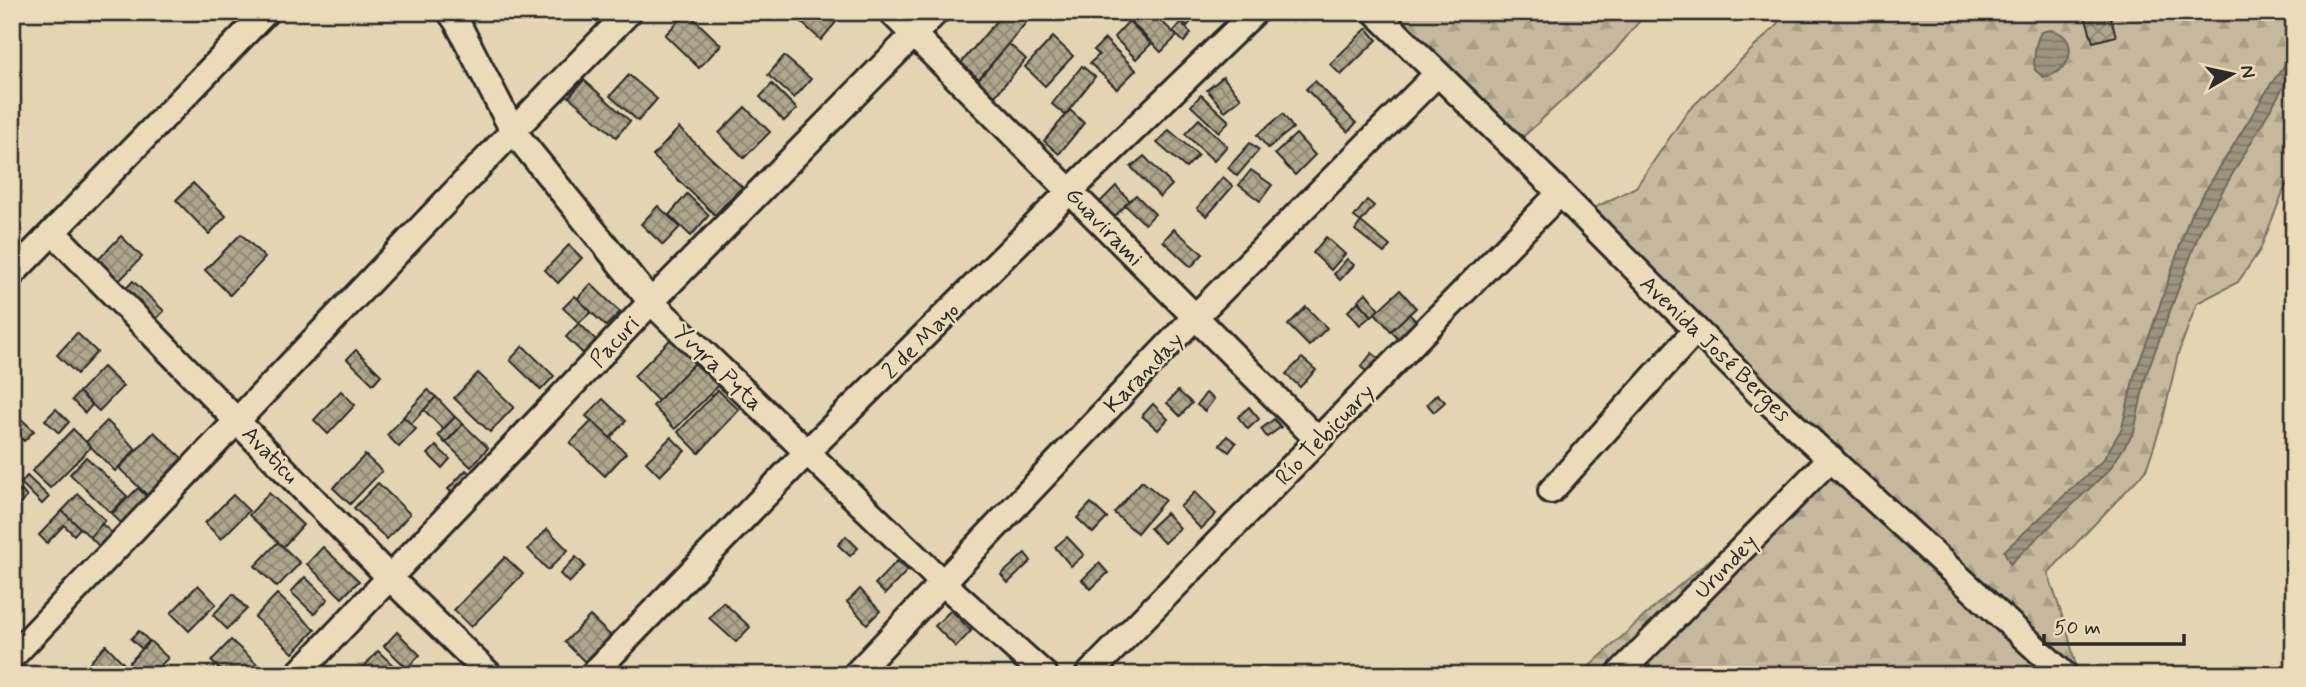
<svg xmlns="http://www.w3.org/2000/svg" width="2306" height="687" viewBox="0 0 2306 687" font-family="Mynerve,sans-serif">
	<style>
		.forest { fill: url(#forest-firs); stroke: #787264; stroke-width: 2 }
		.water { fill: url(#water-rules); stroke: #6f695d; stroke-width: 2 }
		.building { fill: url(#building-cross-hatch); stroke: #2b2b2b; stroke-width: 2 }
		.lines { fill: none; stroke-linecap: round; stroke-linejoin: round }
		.minor-casing { stroke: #2b2b2b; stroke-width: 30 }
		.minor { stroke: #ecdbb8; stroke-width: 24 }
		.labels { text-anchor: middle; stroke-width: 5; stroke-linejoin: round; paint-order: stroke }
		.street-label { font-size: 23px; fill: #2b2b2b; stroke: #ecdbb8 }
	</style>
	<defs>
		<pattern id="forest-firs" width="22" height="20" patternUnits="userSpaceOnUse" patternTransform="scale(1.75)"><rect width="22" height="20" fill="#c6b89c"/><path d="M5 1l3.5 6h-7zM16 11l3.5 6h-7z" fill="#aa9e87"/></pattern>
		<pattern id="water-rules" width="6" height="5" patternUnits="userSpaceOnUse" patternTransform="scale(1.75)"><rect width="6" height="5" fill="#9d937f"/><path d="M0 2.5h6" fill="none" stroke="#807868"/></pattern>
		<pattern id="building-cross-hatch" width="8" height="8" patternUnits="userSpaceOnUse" patternTransform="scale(1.75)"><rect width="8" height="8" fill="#b0a58d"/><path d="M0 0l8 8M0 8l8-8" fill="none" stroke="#8f8773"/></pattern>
	</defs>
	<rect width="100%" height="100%" fill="#e4d4b2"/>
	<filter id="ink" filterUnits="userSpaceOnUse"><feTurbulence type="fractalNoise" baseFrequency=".0143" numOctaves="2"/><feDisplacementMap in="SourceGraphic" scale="14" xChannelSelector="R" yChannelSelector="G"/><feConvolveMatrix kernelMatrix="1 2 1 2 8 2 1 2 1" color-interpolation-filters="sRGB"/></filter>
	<g filter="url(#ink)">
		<g class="forest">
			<path d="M1388 12H1647L1614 52 1524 136 1505 128Z"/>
			<path d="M1780 12H2294V178L2285 187 2260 250 2238 282 2197 303 2178 354 2163 419 2146 470 2048 573 2068 634 2078 675H1580L1662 600 1831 458 1590 210 1636 187 1688 111 1777 25Z"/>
		</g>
		<g class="water">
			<path d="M2049 30C2080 33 2075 73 2043 77L2035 70C2033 58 2035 43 2041 32Z"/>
			<path d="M2294 52V75L2284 86 2202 226 2146 375 2134 432 2109 470 2010 564 2004 551 2103 460 2122 428 2134 376 2152 328 2190 216 2271 84Z"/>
		</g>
		<g class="building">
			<path d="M687 12 721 45 699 68 665 35Z"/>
			<path d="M790 12H825L836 22 821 40Z"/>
			<path d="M1004 12 1034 13 979 79 961 63Z"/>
			<path d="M1152 12 1177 36 1161 52 1122 13Z"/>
			<path d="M1174 12H1198L1199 14 1187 26Z"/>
			<path d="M2084 12H2109L2116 36 2093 42Z"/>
			<path d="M1129 21 1151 44 1136 59 1114 37Z"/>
			<path d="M1181 23 1191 33 1184 42 1173 32Z"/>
			<path d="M1367 28 1377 40 1341 75 1330 64Z"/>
			<path d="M1053 37 1073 56 1045 86 1025 67Z"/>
			<path d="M1105 39 1136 70 1117 89 1090 63 1099 55 1094 50Z"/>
			<path d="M1009 44 1026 59 995 96 977 81Z"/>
			<path d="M784 56 811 79 794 98 768 75Z"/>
			<path d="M1082 66 1095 77 1065 115 1052 104Z"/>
			<path d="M629 75 657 99 638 121 610 96Z"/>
			<path d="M1223 77 1241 98 1225 111 1207 90Z"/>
			<path d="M584 80 630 121 616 137 569 97Z"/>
			<path d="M1315 81 1356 123 1348 132 1306 89Z"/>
			<path d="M772 84 797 109 784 121 760 97Z"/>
			<path d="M1201 95 1229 121 1219 132 1191 106Z"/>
			<path d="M745 107 770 132 744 158 719 133Z"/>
			<path d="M1070 110 1084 123 1059 154 1044 141Z"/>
			<path d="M1283 114 1293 128 1268 148 1257 135Z"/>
			<path d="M1199 119 1227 146 1214 161 1185 134Z"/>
			<path d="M679 128 742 187 715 215 653 156Z"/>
			<path d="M1169 130 1198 155 1186 168 1157 143Z"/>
			<path d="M1296 134 1315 155 1295 175 1275 154Z"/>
			<path d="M1250 143 1259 150 1237 176 1228 168Z"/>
			<path d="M1144 156 1172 185 1160 197 1131 167Z"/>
			<path d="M1251 170 1272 185 1260 201 1239 185Z"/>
			<path d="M1223 177 1233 186 1207 216 1197 208Z"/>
			<path d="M193 183 226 216 209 234 176 200Z"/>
			<path d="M1116 186 1130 201 1114 217 1100 202Z"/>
			<path d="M687 194 709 215 691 236 669 215Z"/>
			<path d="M1136 195 1155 214 1145 224 1125 205Z"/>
			<path d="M1367 200 1374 206 1361 222 1354 217Z"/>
			<path d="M658 206 680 227 663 245 641 224Z"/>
			<path d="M1361 222 1390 246 1384 253 1355 230Z"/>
			<path d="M1174 229 1203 254 1191 267 1163 241Z"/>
			<path d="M241 234 265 258 230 295 205 270Z"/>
			<path d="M121 236 142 257 118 282 97 261Z"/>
			<path d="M1326 237 1345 254 1331 270 1313 253Z"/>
			<path d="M569 245 582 258 558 283 545 270Z"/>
			<path d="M1347 259 1354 265 1340 280 1334 274Z"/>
			<path d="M133 281 164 311 148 327 118 297Z"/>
			<path d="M591 284 620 312 606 326 577 299Z"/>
			<path d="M1400 290 1416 308 1391 331 1375 313Z"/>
			<path d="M1366 293 1379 309 1372 316 1358 300Z"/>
			<path d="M575 296 591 312 579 323 563 308Z"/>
			<path d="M1358 302 1371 316 1360 325 1348 311Z"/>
			<path d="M1306 307 1327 328 1309 346 1288 325Z"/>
			<path d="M1409 314 1424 329 1405 346 1391 331Z"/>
			<path d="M579 323 602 346 589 359 566 337Z"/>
			<path d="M77 333 97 352 77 374 57 355Z"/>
			<path d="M675 335 699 359 658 401 634 376Z"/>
			<path d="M523 346 554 376 541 390 510 360Z"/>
			<path d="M356 350 381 375 373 384 347 359Z"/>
			<path d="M1372 353 1382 361 1371 375 1361 367Z"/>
			<path d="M1302 358 1316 370 1300 387 1286 374Z"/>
			<path d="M699 359 722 382 675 429 653 406Z"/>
			<path d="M103 367 123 386 99 411 79 392Z"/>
			<path d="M478 373 514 407 490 432 454 398Z"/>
			<path d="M428 390 436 397 411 424 403 417Z"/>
			<path d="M718 390 739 410 699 453 678 432Z"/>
			<path d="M341 391 355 405 328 434 314 420Z"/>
			<path d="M1178 391 1192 403 1180 416 1167 403Z"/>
			<path d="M79 392 92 405 85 413 72 400Z"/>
			<path d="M1206 393 1214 399 1205 411 1197 405Z"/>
			<path d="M1437 394 1445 402 1434 412 1427 404Z"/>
			<path d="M436 397 455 417 443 429 424 410Z"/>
			<path d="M603 399 626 421 610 438 586 416Z"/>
			<path d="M1153 404 1168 419 1158 430 1142 416Z"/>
			<path d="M1249 407 1259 419 1248 429 1238 417Z"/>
			<path d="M56 409 69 422 59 433 45 420Z"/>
			<path d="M15 413 34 431 24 441 12 429V416Z"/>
			<path d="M404 417 416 429 399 447 387 435Z"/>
			<path d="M455 417 463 424 445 443 438 435Z"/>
			<path d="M1274 419 1281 427 1267 437 1261 429Z"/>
			<path d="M107 421 136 449 115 471 86 442Z"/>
			<path d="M592 421 626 453 605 476 570 443Z"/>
			<path d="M463 424 488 448 471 467 446 443Z"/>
			<path d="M73 429 91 447 50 488 32 471Z"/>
			<path d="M154 432 182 458 147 495 119 468Z"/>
			<path d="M1227 436 1236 443 1229 452 1220 445Z"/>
			<path d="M671 437 685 451 660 476 646 462Z"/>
			<path d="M436 446 450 459 442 468 428 454Z"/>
			<path d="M365 455 382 471 350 504 333 488Z"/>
			<path d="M86 457 127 496 111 513 70 474Z"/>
			<path d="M466 470 472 476 454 495 448 489Z"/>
			<path d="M27 476 49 497 42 504 21 483Z"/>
			<path d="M1142 481 1165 500 1137 533 1114 513Z"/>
			<path d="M378 483 410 514 387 539 354 508Z"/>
			<path d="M138 488 149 499 123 525 112 514Z"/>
			<path d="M21 490 27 497 17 507 12 499Z"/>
			<path d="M1195 492 1216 514 1201 529 1180 507Z"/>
			<path d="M269 493 303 525 283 547 249 515Z"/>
			<path d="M78 494 105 520 90 537 62 511Z"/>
			<path d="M233 495 249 511 221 539 205 523Z"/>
			<path d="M1091 503 1107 518 1093 533 1077 518Z"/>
			<path d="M62 511 80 528 74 535 64 525 47 543 39 535Z"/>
			<path d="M1166 513 1180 528 1164 543 1150 528Z"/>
			<path d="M102 524 112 533 99 546 90 537Z"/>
			<path d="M547 529 568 550 548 570 528 549Z"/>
			<path d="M846 536 858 548 850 556 838 545Z"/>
			<path d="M1067 537 1084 555 1071 566 1055 547Z"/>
			<path d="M278 542 300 563 277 587 255 566Z"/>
			<path d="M323 547 359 581 342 598 307 564Z"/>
			<path d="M1025 553 1031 561 1008 583 1001 575Z"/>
			<path d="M505 557 523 574 471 627 454 610Z"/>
			<path d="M576 557 585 566 569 583 560 574Z"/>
			<path d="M897 561 908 570 885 594 875 584Z"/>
			<path d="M1099 563 1108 573 1091 589 1082 580Z"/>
			<path d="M305 577 328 599 314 614 291 592Z"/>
			<path d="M198 585 216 604 189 631 171 613Z"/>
			<path d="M860 589 880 611 867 624 847 602Z"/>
			<path d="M233 594 247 609 227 629 213 615Z"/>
			<path d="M277 594 315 630 293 653 255 617Z"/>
			<path d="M723 602 750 627 736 642 709 618Z"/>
			<path d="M951 610 971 631 956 647 935 626Z"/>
			<path d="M590 616 611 636 585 662 565 642Z"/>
			<path d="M139 631 149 641 142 649 131 639Z"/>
			<path d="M397 632 420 655 407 668 384 646Z"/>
			<path d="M231 640 257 664 246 675H226L211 661Z"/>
			<path d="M150 641 168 658 151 675H136L126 666Z"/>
			<path d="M106 645 126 666 136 675H84L81 672Z"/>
			<path d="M378 651 397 669 391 675H364L360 671Z"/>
		</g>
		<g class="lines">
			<defs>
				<g id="minor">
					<path d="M450 12 457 22 513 131 651 302 942 582 1045 675"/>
					<path d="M891 12 1318 440"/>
					<path d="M1375 12 1560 193 1760 394 2065 675"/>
					<path d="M53 232 390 578 490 675"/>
					<path d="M12 274 266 12"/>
					<path d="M1551 491 1696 330"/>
					<path d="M12 657 513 131 629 12"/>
					<path d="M297 675 651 302 936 12"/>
					<path d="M592 675 807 452 1070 191 1255 12"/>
					<path d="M855 675 1194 318 1437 74"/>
					<path d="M1088 675 1560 193"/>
					<path d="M1618 675 1831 458"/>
				</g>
			</defs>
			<use href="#minor" class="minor-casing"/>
			<use href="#minor" class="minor"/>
		</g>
	</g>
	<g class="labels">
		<g class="street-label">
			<text transform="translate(1105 226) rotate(46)" y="8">Guavirami</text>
			<text transform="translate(920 340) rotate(-45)" y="8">2 de Mayo</text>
			<text transform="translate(614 341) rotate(-47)" y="8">Pacuri</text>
			<text transform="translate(1716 348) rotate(44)" y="8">Avenida José Berges</text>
			<text transform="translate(719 367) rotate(44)" y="8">Yvyra Pyta</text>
			<text transform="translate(1143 372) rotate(-46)" y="8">Karanday</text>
			<text transform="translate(1324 434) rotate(-46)" y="8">Río Tebicuary</text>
			<text transform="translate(271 454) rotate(46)" y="8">Avaticu</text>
			<text transform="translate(1725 566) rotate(-46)" y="8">Urundey</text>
		</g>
	</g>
	<rect width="2306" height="687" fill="none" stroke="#ecdbb8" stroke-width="42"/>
	<rect x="21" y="21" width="2264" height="645" fill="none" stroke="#2b2b2b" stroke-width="2.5" filter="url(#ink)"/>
	<g transform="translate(2232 74) rotate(81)" stroke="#ecdbb8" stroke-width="5" paint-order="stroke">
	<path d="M0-5L12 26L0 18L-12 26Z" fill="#2b2b2b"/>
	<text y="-10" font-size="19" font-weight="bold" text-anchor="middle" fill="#2b2b2b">N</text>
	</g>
	<path d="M2044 634v10h140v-10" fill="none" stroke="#2b2b2b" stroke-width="3.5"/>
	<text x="2054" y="634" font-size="21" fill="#2b2b2b" stroke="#ecdbb8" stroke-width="5" paint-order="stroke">50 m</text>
</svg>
